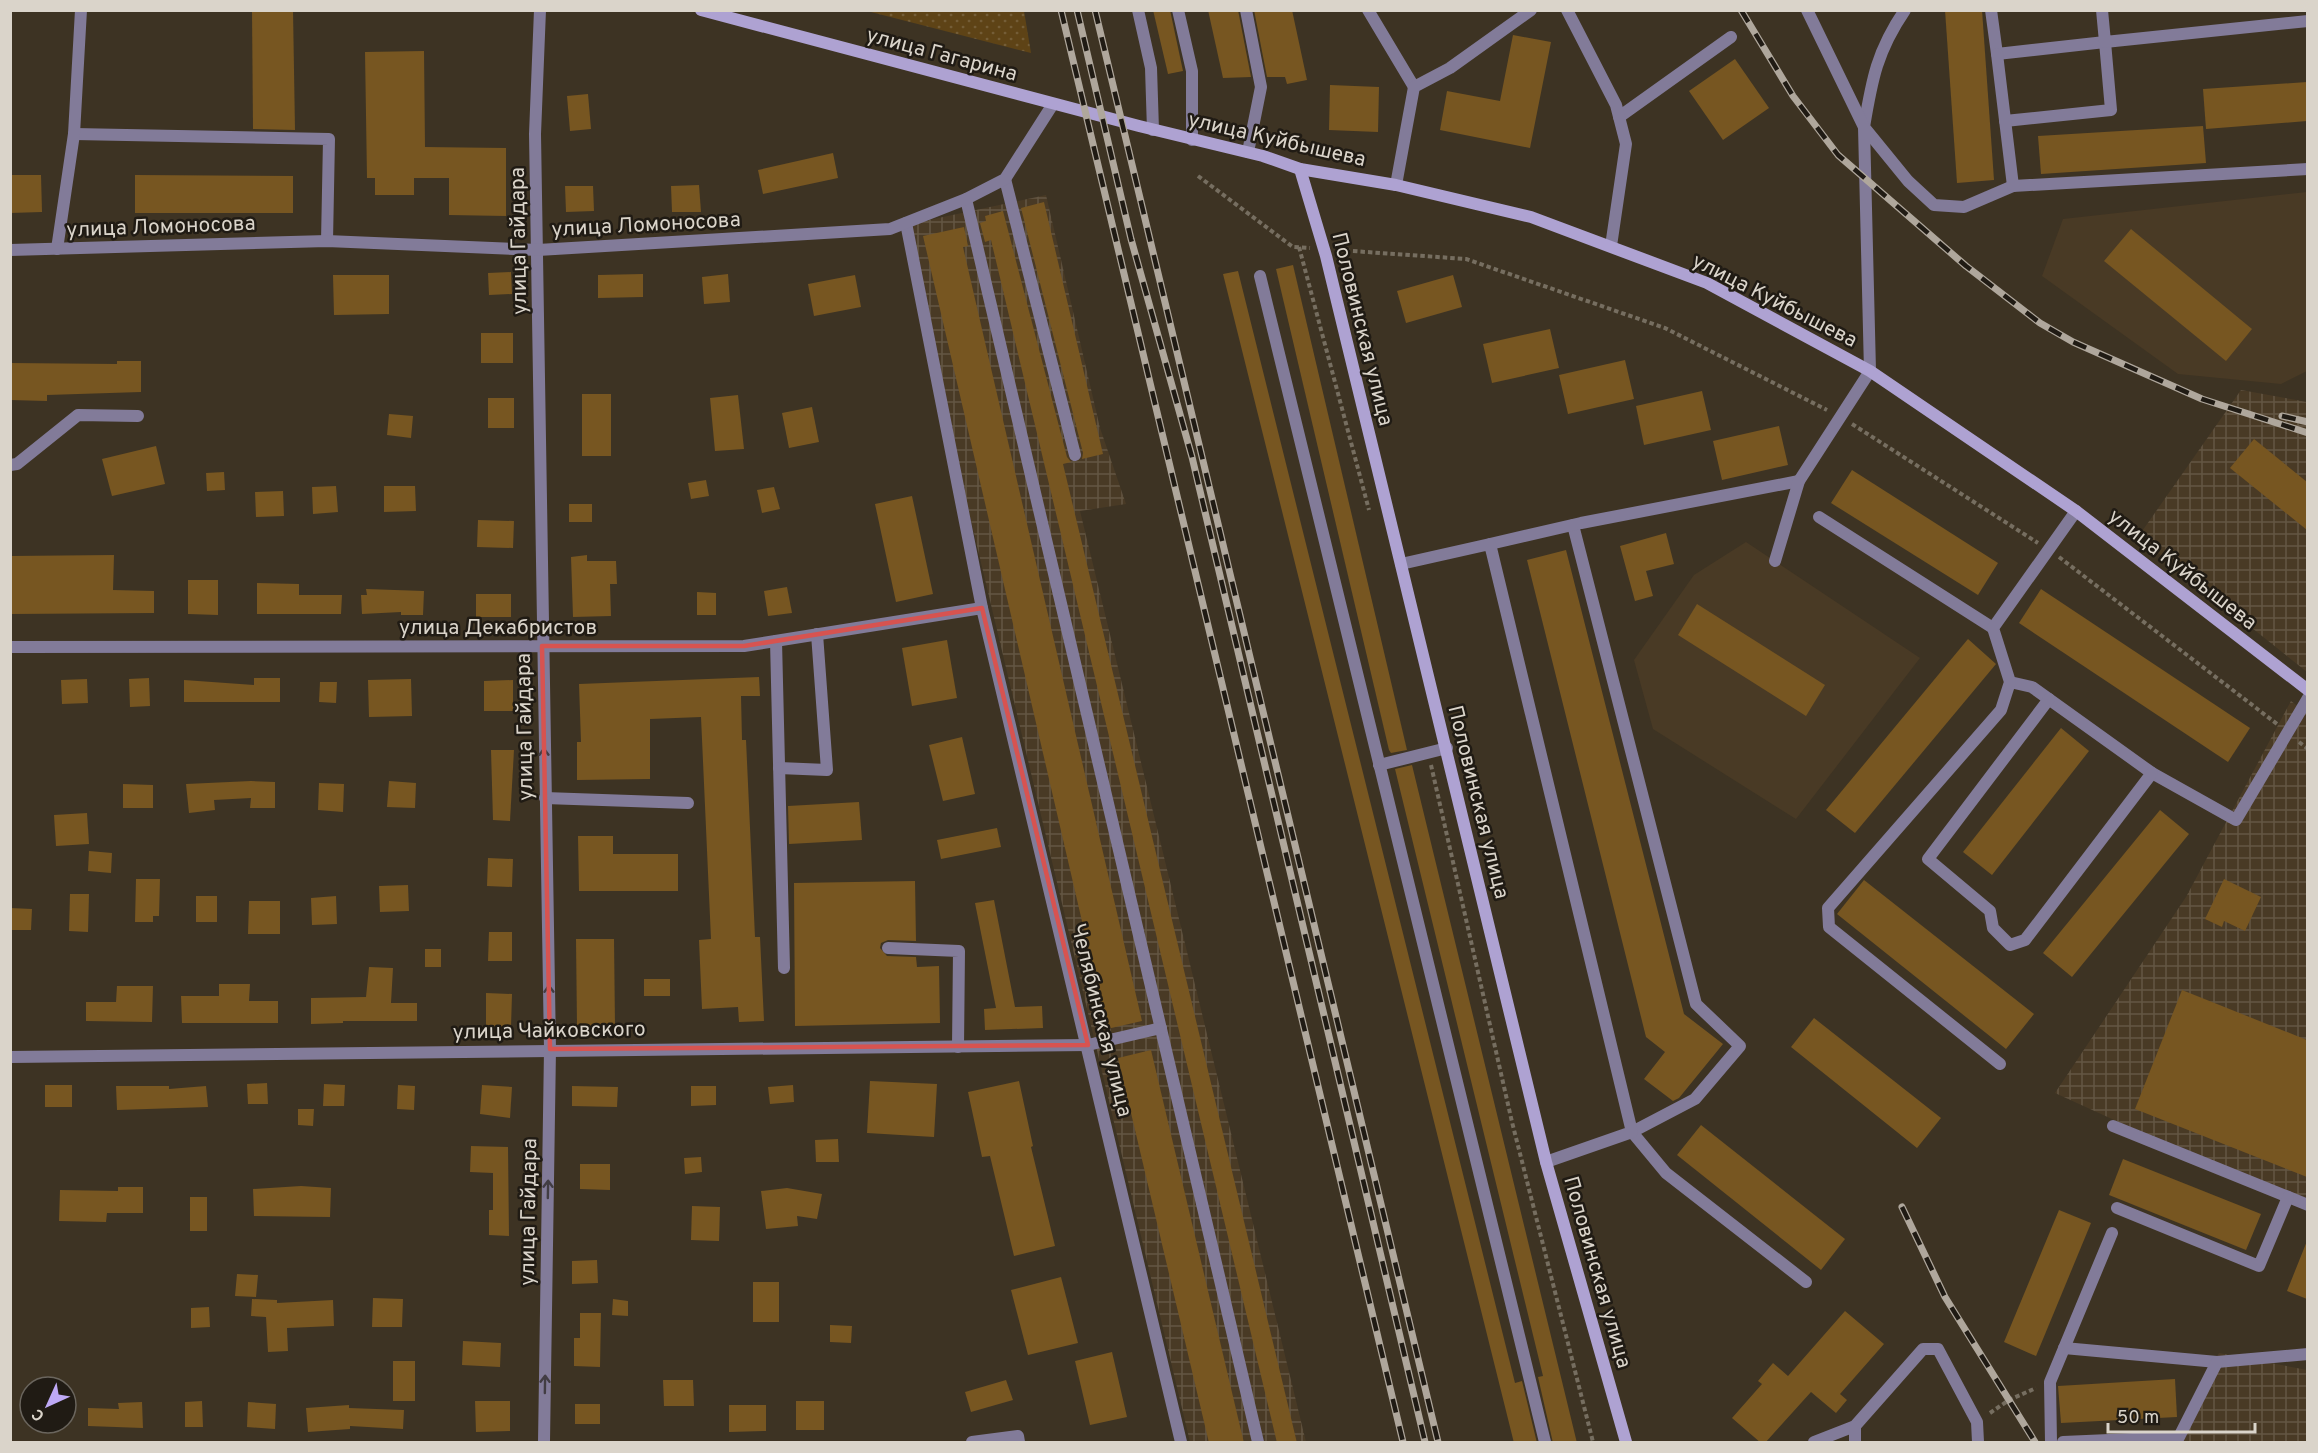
<svg xmlns="http://www.w3.org/2000/svg" width="2318" height="1453" viewBox="0 0 2318 1453" font-family="Overpass,sans-serif">
	<style>
		.built { fill: #493a25 }
		.industrial { fill: url(#industrial-grid) }
		.park { fill: url(#park-dots) }
		.building { fill: #775621 }
		.lines { fill: none; stroke-linecap: round; stroke-linejoin: round }
		.path { stroke: #766e60; stroke-width: 4; stroke-dasharray: 4.5 3; stroke-linecap: butt }
		.service { stroke: #827b99; stroke-width: 12 }
		.minor { stroke: #827b99; stroke-width: 12 }
		.secondary { stroke: #aea2d2; stroke-width: 12 }
		.rail-casing { stroke: #afa79c; stroke-width: 7 }
		.rail { stroke: #201b14; stroke-width: 4.5; stroke-dasharray: 14; stroke-linecap: butt }
		.oneway { stroke: #423d43 }
		.marked { fill: none; stroke: #d75350; stroke-width: 4.5; stroke-linejoin: round }
		.labels { text-anchor: middle; stroke-width: 5; stroke-linejoin: round; paint-order: stroke }
		.street-label { font-size: 21px; fill: #dad4ca; stroke: #201b14 }
	</style>
	<defs>
		<pattern id="industrial-grid" width="8" height="8" patternUnits="userSpaceOnUse" patternTransform="scale(1.5)"><rect width="8" height="8" fill="#493a25"/><path d="M0 4h8M4 0v8" fill="none" stroke="#635643"/></pattern>
		<pattern id="park-dots" width="8" height="8" patternUnits="userSpaceOnUse" patternTransform="scale(1.5)"><rect width="8" height="8" fill="#5e4316"/><path d="M2 2h.1M6 6h.1" fill="none" stroke="#745d37" stroke-width="1.8" stroke-linecap="round"/></pattern>
	</defs>
	<rect width="100%" height="100%" fill="#3d3323"/>
	<g class="built">
		<path d="M2307 192V371L2281 384 2178 374 2042 276 2063 219Z"/>
		<path d="M1746 542 1920 658 1796 819 1653 729 1634 660 1694 575Z"/>
	</g>
	<g class="industrial">
		<path d="M1046 195 1100 428 1126 504 1080 511 1306 1442H1190L901 226Z"/>
		<path d="M2241 390 2307 402V672L2138 537Z"/>
		<path d="M2291 701 2308 714 2307 1208 2055 1093 2186 897Z"/>
		<path d="M2219 1353 2307 1370V1442H2171Z"/>
	</g>
	<path class="park" d="M867 11H1024L1031 53Z"/>
	<g class="building">
		<path d="M252 10H293L295 130 253 129Z"/>
		<path d="M1153 10H1170L1183 71 1168 74Z"/>
		<path d="M1208 10H1238L1251 77 1223 78Z"/>
		<path d="M1254 10H1292L1307 80 1287 84 1285 77H1267Z"/>
		<path d="M1945 10H1982L1994 180 1957 183Z"/>
		<path d="M1513 35 1551 42 1530 148 1440 130 1447 91 1500 101Z"/>
		<path d="M424 51 425 147 506 148V216L449 215V178H414V195H375V178H367L365 52Z"/>
		<path d="M1735 59 1769 108 1723 140 1689 91Z"/>
		<path d="M2307 82V121L2206 129 2203 89Z"/>
		<path d="M1330 85 1379 87 1378 132 1329 130Z"/>
		<path d="M588 94 591 129 570 131 567 96Z"/>
		<path d="M2203 126 2206 163 2041 174 2038 136Z"/>
		<path d="M833 153 838 178 763 194 758 170Z"/>
		<path d="M10 175H41L42 212 10 213Z"/>
		<path d="M135 175 293 176V213H135Z"/>
		<path d="M699 185 701 212H672L671 186Z"/>
		<path d="M565 186H593L594 211 566 212Z"/>
		<path d="M1044 202 1103 454 1082 459 1083 453 1021 208Z"/>
		<path d="M1003 211 1067 457 1071 462 1063 464 1297 1443H1277L991 240 985 242 980 223 986 221 985 216Z"/>
		<path d="M964 227 968 246 963 247 1142 1021 1107 1029 923 236Z"/>
		<path d="M2131 229 2252 329 2226 361 2104 261Z"/>
		<path d="M1293 265 1407 750 1391 753 1389 750 1276 269Z"/>
		<path d="M1238 271 1515 1383 1522 1381 1537 1443H1514L1223 274Z"/>
		<path d="M511 272 512 294 489 295 488 273Z"/>
		<path d="M643 274V297L598 298V275Z"/>
		<path d="M728 274 730 302 704 304 702 277Z"/>
		<path d="M333 275H389V314L334 315Z"/>
		<path d="M855 275 861 307 814 316 808 284Z"/>
		<path d="M1453 275 1462 307 1406 323 1397 291Z"/>
		<path d="M1550 329 1559 368 1492 383 1483 344Z"/>
		<rect x="481" y="333" width="32" height="30"/>
		<path d="M1625 360 1634 399 1568 414 1559 375Z"/>
		<path d="M117 361H141V392L47 395V401L10 400V363L117 364Z"/>
		<path d="M1702 391 1711 430 1644 445 1636 406Z"/>
		<rect x="582" y="394" width="29" height="62"/>
		<path d="M738 395 744 449 715 451 710 398Z"/>
		<rect x="488" y="398" width="26" height="30"/>
		<path d="M812 407 819 442 789 448 782 413Z"/>
		<path d="M389 414 413 416 411 438 387 435Z"/>
		<path d="M1779 426 1788 465 1722 480 1713 441Z"/>
		<path d="M2254 439 2307 482V530L2230 468Z"/>
		<path d="M156 446 165 484 112 496 102 459Z"/>
		<path d="M1852 470 1998 563 1978 595 1831 503Z"/>
		<path d="M224 472 225 490 207 491 206 473Z"/>
		<path d="M706 480 709 496 691 499 688 483Z"/>
		<path d="M336 486 338 512 313 514 312 487Z"/>
		<path d="M384 486H415L416 511 384 512Z"/>
		<path d="M774 487 780 509 762 513 757 490Z"/>
		<path d="M283 491 284 516 256 517 255 492Z"/>
		<path d="M912 496 933 594 896 602 875 504Z"/>
		<rect x="569" y="504" width="23" height="18"/>
		<path d="M478 520 514 521 513 548 477 547Z"/>
		<path d="M1666 533 1674 564 1646 571 1653 596 1635 601 1620 546Z"/>
		<path d="M1566 550 1684 1014 1723 1044 1679 1098 1673 1101 1644 1079 1665 1052 1646 1037 1527 560Z"/>
		<path d="M114 555 113 590 154 591V613L10 614V556Z"/>
		<path d="M587 555V561H616L617 584H610L611 616 573 617 571 557Z"/>
		<path d="M188 580H218V615L188 614Z"/>
		<path d="M257 583 299 584V595H342L341 614H257Z"/>
		<path d="M787 587 792 613 768 616 764 591Z"/>
		<path d="M366 589 424 591 423 615H401V612L362 614 361 595H367Z"/>
		<path d="M2041 589 2250 728 2228 762 2019 623Z"/>
		<path d="M697 592 716 593V615H697Z"/>
		<rect x="476" y="594" width="35" height="23"/>
		<path d="M1697 604 1825 685 1806 716 1678 635Z"/>
		<path d="M1968 639 1996 664 1855 833 1826 810Z"/>
		<path d="M947 640 957 698 912 706 902 648Z"/>
		<path d="M759 677 760 696H741L742 740H746L755 937H760L764 1021 739 1022 738 1007 702 1009 699 940 711 939 701 717 650 719V779L577 780V742H581L579 684Z"/>
		<path d="M149 678 150 706 130 707 129 679Z"/>
		<path d="M254 678H280V702H184V680L254 685Z"/>
		<path d="M87 679 88 703 62 704 61 680Z"/>
		<path d="M411 679 412 716 369 717 368 680Z"/>
		<path d="M513 680V711H484V681Z"/>
		<path d="M320 682H337L336 703 319 702Z"/>
		<path d="M2061 728 2089 751 1992 875 1963 852Z"/>
		<path d="M962 737 975 794 943 801 929 745Z"/>
		<path d="M491 750H514L510 821 493 820Z"/>
		<path d="M1412 765 1577 1443H1553L1538 1377 1543 1376 1395 769Z"/>
		<path d="M251 781 275 782V808H250L251 798 214 800 215 810 189 813 186 784Z"/>
		<path d="M389 781 416 783 415 808 387 807Z"/>
		<path d="M319 783 344 784 343 812 318 810Z"/>
		<path d="M123 784 153 785V808H123Z"/>
		<path d="M859 802 862 840 789 844 788 806Z"/>
		<path d="M2160 810 2189 834 2072 977 2043 953Z"/>
		<path d="M87 813 89 844 56 846 54 815Z"/>
		<path d="M997 828 1001 847 941 859 937 840Z"/>
		<path d="M578 836H613V854H678V891H579Z"/>
		<path d="M89 851 112 853 111 873 88 871Z"/>
		<path d="M488 858 513 859 512 887 487 886Z"/>
		<path d="M136 879H160L159 916H153V922H135Z"/>
		<path d="M2224 879 2261 897 2245 931 2224 921 2222 927 2205 919Z"/>
		<path d="M1864 880 2034 1014 2006 1049 1837 914Z"/>
		<path d="M915 881 916 941 888 940 881 943 880 948 887 956 916 957 917 967 939 966 940 1023 795 1026 794 883Z"/>
		<path d="M408 885 409 911 380 912 379 886Z"/>
		<path d="M70 894H89L88 932 69 931Z"/>
		<rect x="196" y="896" width="21" height="26"/>
		<path d="M336 896 337 924 312 925 311 898Z"/>
		<path d="M994 900 1015 1007 1042 1006 1043 1028 985 1030 984 1009 996 1008 975 903Z"/>
		<path d="M249 901H280V934H248Z"/>
		<path d="M10 908 32 909 31 930H10Z"/>
		<path d="M489 932H512V961H488Z"/>
		<path d="M576 939H614L615 1026H577Z"/>
		<rect x="425" y="949" width="16" height="18"/>
		<path d="M369 967 393 968 391 1003H417V1021H343V1023L311 1024V998L366 997Z"/>
		<rect x="644" y="979" width="26" height="17"/>
		<path d="M219 984H250L249 1001H278V1023H182L181 996H219Z"/>
		<path d="M117 986H153L152 1022 86 1021V1002H116Z"/>
		<path d="M2182 990 2307 1040V1177L2135 1109Z"/>
		<path d="M486 993 512 994 511 1027 486 1026Z"/>
		<path d="M1814 1018 1941 1118 1917 1148 1791 1047Z"/>
		<path d="M1151 1050 1244 1443H1209L1118 1058Z"/>
		<path d="M870 1081 937 1084 934 1137 867 1133Z"/>
		<path d="M1019 1081 1033 1146 1031 1147 1055 1246 1014 1256 990 1156 982 1157 968 1092Z"/>
		<path d="M267 1083 268 1104H248L247 1084Z"/>
		<path d="M324 1084 345 1085 344 1106H323Z"/>
		<rect x="45" y="1085" width="27" height="22"/>
		<path d="M398 1085 415 1086 414 1110 397 1109Z"/>
		<path d="M482 1085 512 1087 510 1118 480 1114Z"/>
		<path d="M793 1085 794 1102 770 1104 768 1087Z"/>
		<path d="M116 1086H169V1089L206 1086 208 1107 117 1110Z"/>
		<path d="M572 1086 618 1087 617 1107 572 1106Z"/>
		<path d="M691 1086H716V1105L691 1106Z"/>
		<path d="M298 1109H314L313 1126 298 1125Z"/>
		<path d="M1701 1125 1845 1239 1821 1270 1677 1155Z"/>
		<path d="M838 1139 839 1162H816L815 1140Z"/>
		<path d="M471 1146 508 1147 509 1236 489 1235V1210H493V1173L470 1172Z"/>
		<path d="M701 1157 702 1172 685 1174 684 1158Z"/>
		<path d="M2123 1159 2261 1214 2246 1250 2109 1195Z"/>
		<path d="M580 1164H610V1190L580 1189Z"/>
		<path d="M301 1186 331 1188 330 1217 254 1216 253 1189Z"/>
		<path d="M118 1187H143V1213H107L106 1222 59 1221 60 1190 118 1191Z"/>
		<path d="M787 1188 822 1194 817 1219 797 1216 798 1226 766 1229 761 1191Z"/>
		<rect x="190" y="1197" width="17" height="34"/>
		<path d="M692 1206 720 1207 719 1241 691 1240Z"/>
		<path d="M2059 1210 2091 1223 2036 1356 2004 1342Z"/>
		<path d="M2307 1241V1299L2287 1291Z"/>
		<path d="M597 1260 598 1283 572 1284V1261Z"/>
		<path d="M237 1274 258 1275 256 1297 235 1296Z"/>
		<path d="M1061 1277 1078 1343 1028 1355 1011 1290Z"/>
		<rect x="753" y="1282" width="26" height="40"/>
		<path d="M373 1298 403 1299 402 1327H372Z"/>
		<path d="M252 1299 277 1300V1303L333 1300 334 1326 287 1328 288 1351 268 1352 266 1317 251 1316Z"/>
		<path d="M613 1299 628 1301V1316L612 1315Z"/>
		<path d="M209 1307 210 1327 191 1328V1308Z"/>
		<path d="M1845 1311 1884 1344 1840 1394 1847 1400 1836 1413 1811 1392 1765 1443H1761L1732 1418 1762 1384 1758 1381 1773 1363 1788 1376Z"/>
		<path d="M580 1313H601L600 1367 574 1366V1338H580Z"/>
		<path d="M830 1325 852 1326 851 1343 830 1342Z"/>
		<path d="M463 1341 501 1343 500 1367 462 1365Z"/>
		<path d="M1112 1352 1127 1417 1090 1425 1075 1361Z"/>
		<rect x="393" y="1361" width="22" height="40"/>
		<path d="M2175 1379 2177 1417 2061 1423 2058 1386Z"/>
		<path d="M663 1380H693L694 1406H664Z"/>
		<path d="M1006 1380 1013 1400 971 1412 965 1392Z"/>
		<path d="M202 1401 203 1427H185V1402Z"/>
		<path d="M475 1401H510V1431L476 1432Z"/>
		<rect x="796" y="1401" width="28" height="29"/>
		<path d="M142 1402 143 1428 88 1426V1408L119 1409 118 1403Z"/>
		<path d="M248 1402 276 1404 275 1429 247 1427Z"/>
		<rect x="575" y="1404" width="25" height="20"/>
		<path d="M349 1405V1408L404 1410 403 1429 350 1426V1429L308 1432 306 1408Z"/>
		<path d="M729 1405H766V1431L729 1432Z"/>
	</g>
	<g class="lines">
		<g class="path">
			<path d="M1198 176 1293 247 1310 248"/>
			<path d="M1299 247 1369 510"/>
			<path d="M1338 250 1466 259 1665 328 1827 410"/>
			<path d="M1852 424 2038 543"/>
			<path d="M2059 557 2277 724"/>
			<path d="M2299 742 2308 749"/>
			<path d="M1431 765 1512 1122 1593 1442"/>
			<path d="M1990 1413 2009 1400 2036 1388"/>
		</g>
		<g class="service">
			<path d="M1138 10 1151 68 1153 130"/>
			<path d="M1178 10 1192 71V140"/>
			<path d="M1246 10 1261 87 1248 152"/>
			<path d="M1368 10 1414 87"/>
			<path d="M1905 10C1877 51 1872 79 1864 127L1908 181 1934 205 1964 207 2013 186"/>
			<path d="M1991 10 1997 54 2105 42 2111 110 2005 121"/>
			<path d="M2102 10 2105 42 2308 21"/>
			<path d="M1997 54 2013 186 2308 169"/>
			<path d="M1619 117 1731 37"/>
			<path d="M74 134 329 139 327 241"/>
			<path d="M1005 179 1075 455"/>
			<path d="M1396 185 1414 87 1450 68 1531 10"/>
			<path d="M966 199 1258 1442"/>
			<path d="M906 223 982 608"/>
			<path d="M57 249 74 134 81 10"/>
			<path d="M1260 276 1545 1442"/>
			<path d="M10 465 17 464 78 415 138 416"/>
			<path d="M1819 517 1993 628"/>
			<path d="M1573 525 1696 1004 1740 1046 1695 1099 1632 1132 1666 1173 1806 1282"/>
			<path d="M1490 544 1581 523 1799 481"/>
			<path d="M1775 561 1799 481 1870 371 1864 127 1807 10"/>
			<path d="M1401 564 1490 544 1632 1132 1546 1162"/>
			<path d="M776 641 784 968"/>
			<path d="M2010 682 2032 687 2152 773 2236 820 2308 698"/>
			<path d="M2049 699 1928 859 1990 911 1993 928 2010 945 2025 940 2152 773"/>
			<path d="M1379 765 1447 748"/>
			<path d="M779 768 827 770 817 634"/>
			<path d="M545 798 688 803"/>
			<path d="M888 948 959 951 958 1047"/>
			<path d="M1088 1045 1161 1028"/>
			<path d="M2000 1064 1829 927 1828 908 2001 710 2010 682 1993 628 2076 511"/>
			<path d="M2113 1126 2308 1205"/>
			<path d="M2117 1208 2259 1266 2288 1197"/>
			<path d="M2064 1348 2217 1362 2308 1354"/>
			<path d="M972 1442 1018 1436 1019 1442"/>
			<path d="M1814 1442 1855 1426 1923 1349H1938L1977 1422 1978 1442"/>
			<path d="M1855 1442V1426"/>
			<path d="M2051 1442 2050 1382 2112 1233"/>
			<path d="M2063 1442 2179 1437 2217 1362"/>
		</g>
		<g class="minor">
			<path d="M540 10 535 134 550 1049 544 1442"/>
			<path d="M1567 10 1616 105 1626 144 1611 246"/>
			<path d="M10 250 327 241 538 250 890 229 966 199 1005 179 1053 104"/>
			<path d="M10 647 744 646 982 608 1181 1442"/>
			<path d="M10 1057 1088 1045"/>
		</g>
		<g class="secondary">
			<path d="M701 10 1139 126 1263 156 1300 169 1396 185 1531 217 1707 283 1870 371 2076 511 2308 690"/>
			<path d="M1300 169 1326 256 1546 1162 1626 1442"/>
		</g>
		<defs>
			<g id="rail">
				<path d="M1061 10 1403 1442"/>
				<path d="M1077 10 1131 239 1192 457 1425 1442"/>
				<path d="M1095 10 1438 1442"/>
				<path d="M1741 10 1793 96 1838 155 1966 266 2040 323 2073 342 2202 399 2308 433"/>
				<path d="M2282 416 2308 422"/>
				<path d="M1902 1207 1945 1297 2035 1442"/>
			</g>
		</defs>
		<use href="#rail" class="rail-casing"/>
		<use href="#rail" class="rail"/>
	</g>
	<defs><path id="oneway-shaft" d="M-6 0H5M1.5-3L5.5 0L1.5 3" fill="none" stroke-width="1.6" stroke-linecap="round" stroke-linejoin="round" transform="scale(1.5)"/></defs>
	<g class="oneway">
		<use href="#oneway-shaft" transform="translate(544 757) rotate(-91)"/>
		<use href="#oneway-shaft" transform="translate(549 994) rotate(-91)"/>
		<use href="#oneway-shaft" transform="translate(548 1189) rotate(-89)"/>
		<use href="#oneway-shaft" transform="translate(545 1384) rotate(-89)"/>
	</g>
	<path class="marked" d="M982 608 1088 1045 550 1049 542 646H744Z"/>
	<g class="labels">
		<g class="street-label">
			<text transform="translate(942 54) rotate(15)" y="7">улица Гагарина</text>
			<text transform="translate(1277 139) rotate(13)" y="7">улица Куйбышева</text>
			<text transform="translate(646 224) rotate(-3)" y="7">улица Ломоносова</text>
			<text transform="translate(161 226) rotate(-2)" y="7">улица Ломоносова</text>
			<text transform="translate(518 241) rotate(-91)" y="7">улица Гайдара</text>
			<text transform="translate(1775 300) rotate(27)" y="7">улица Куйбышева</text>
			<text transform="translate(1363 329) rotate(76)" y="7">Половинская улица</text>
			<text transform="translate(2183 569) rotate(38)" y="7">улица Куйбышева</text>
			<text x="498" y="634">улица Декабристов</text>
			<text transform="translate(524 727) rotate(-91)" y="7">улица Гайдара</text>
			<text transform="translate(1479 802) rotate(76)" y="7">Половинская улица</text>
			<text transform="translate(1102 1020) rotate(76)" y="7">Челябинская улица</text>
			<text transform="translate(549 1030) rotate(-1)" y="7">улица Чайковского</text>
			<text transform="translate(528 1212) rotate(-89)" y="7">улица Гайдара</text>
			<text transform="translate(1598 1272) rotate(74)" y="7">Половинская улица</text>
		</g>
	</g>
	<rect width="2318" height="1453" fill="none" stroke="#dad4ca" stroke-width="24"/>
	<g transform="translate(48 1405) rotate(225)"><circle r="28" fill="#201b14" stroke="#6a655d" stroke-width="1.5"/>
	<path d="M0-4.5L10 22L0 15L-10 22Z" fill="#bea9f5"/>
	<text y="-9" font-size="16" font-weight="bold" text-anchor="middle" fill="#dad4ca">С</text>
	</g>
	<path d="M2108 1423v9h147v-9" fill="none" stroke="#dad4ca" stroke-width="3"/>
	<text x="2117" y="1423" font-size="18" fill="#dad4ca" stroke="#201b14" stroke-width="4.5" paint-order="stroke">50 m</text>
</svg>
